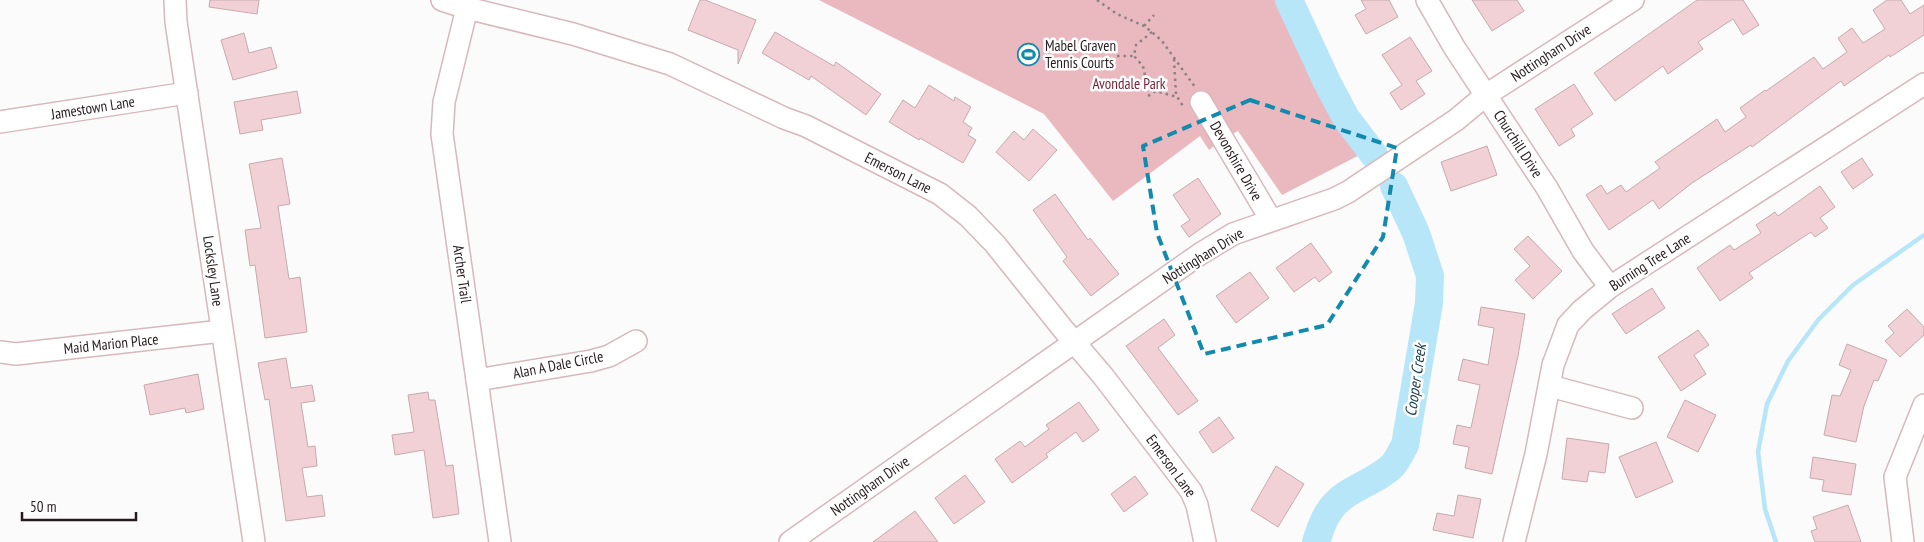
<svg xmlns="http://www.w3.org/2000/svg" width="1924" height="542" viewBox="0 0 1924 542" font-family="'PT Sans Narrow',sans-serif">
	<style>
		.green { fill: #eab8bf }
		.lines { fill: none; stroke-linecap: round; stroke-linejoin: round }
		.stream { stroke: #b8e6f9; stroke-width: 4.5 }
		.river { stroke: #b8e6f9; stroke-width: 28 }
		.building { fill: #f1d1d5; stroke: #c8a9ad }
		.minor-casing { stroke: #d7b8bb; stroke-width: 24 }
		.path { stroke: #898384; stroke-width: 2.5; stroke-dasharray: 2.5 4; stroke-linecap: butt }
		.minor { stroke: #fff; stroke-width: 21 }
		.marked { fill: none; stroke: #118aad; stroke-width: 4; stroke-dasharray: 10 6; stroke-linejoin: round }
		.labels { text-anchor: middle; stroke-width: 5; stroke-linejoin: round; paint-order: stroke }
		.poi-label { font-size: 15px; fill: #271c1d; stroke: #fff; text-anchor: start }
		.street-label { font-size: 15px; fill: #271c1d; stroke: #fff }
		.park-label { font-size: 15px; fill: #7b2439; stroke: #fff }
		.water-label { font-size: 16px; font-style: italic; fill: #1c414f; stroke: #fff }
	</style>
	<rect width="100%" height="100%" fill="#fbfbfb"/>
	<path class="green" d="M819 0H1297L1375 147 1282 195 1238 131 1223 139 1209 150 1200 136 1113 201 1044 114Z"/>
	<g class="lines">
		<path class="stream" d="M1776 542 1765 509 1758 452 1767 404 1788 361 1818 320 1853 285 1924 235"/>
		<g class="river">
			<path d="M1289 0 1327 82 1346 118 1374 155"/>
			<path d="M1316 542C1320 531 1323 519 1330 510 1346 487 1375 484 1393 465 1398 459 1401 452 1405 445L1429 303 1430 276 1416 233 1394 186"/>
		</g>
	</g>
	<g class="building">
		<path d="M210 0H259L257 14 209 7Z"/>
		<path d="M700 0H705L756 20 738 64V50L688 30Z"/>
		<path d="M1361 0H1389L1398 17 1366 34 1355 15 1366 9Z"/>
		<path d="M1472 0H1517L1524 11 1492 31Z"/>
		<path d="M1697 0H1743L1759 25 1743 35 1733 19 1698 42 1703 49 1668 74 1663 66 1615 101 1594 73Z"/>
		<path d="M1887 0H1901L1910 14 1924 5V35L1890 57 1889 55 1844 86 1841 81 1752 147 1751 145 1692 183 1659 209 1653 200 1609 230 1586 195 1601 185 1607 194 1621 185 1626 192 1660 168 1655 162 1717 119 1725 132 1746 117 1740 108 1765 90 1766 91 1814 57 1823 69 1847 52 1838 38 1852 28 1863 43 1885 29 1873 10Z"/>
		<path d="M775 32 834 66 836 62 881 94 866 115 811 76 809 80 762 53Z"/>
		<path d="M244 33 249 53 271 47 277 68 233 80 221 40Z"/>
		<path d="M1410 37 1432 71 1416 81 1425 94 1401 110 1390 93 1402 85 1382 55Z"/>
		<path d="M1574 84 1593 114 1571 129 1575 136 1559 146 1535 109Z"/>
		<path d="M929 85 954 101 955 97 971 107 963 122 972 128 968 135 976 140 963 163 920 138 919 140 889 122 903 100 915 108Z"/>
		<path d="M297 91 301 113 261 120 263 130 240 134 234 102Z"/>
		<path d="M1033 129 1057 150 1029 181 996 152 1014 131 1024 140Z"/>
		<path d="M1487 146 1497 175 1451 191 1441 162Z"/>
		<path d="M282 158 290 204 278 206 289 279 300 277 307 332 265 338 255 265 250 266 245 230 261 228 249 164Z"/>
		<path d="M1862 158 1873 175 1853 189 1841 172Z"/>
		<path d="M1198 178 1221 214 1189 237 1181 226 1190 220 1173 195Z"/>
		<path d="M1820 186 1835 207 1820 218 1828 228 1815 237 1811 232 1749 273 1753 278 1720 301 1697 268 1730 245 1734 250 1761 233 1756 225 1775 212 1778 216Z"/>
		<path d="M1055 194 1088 240 1090 238 1119 274 1091 296 1063 261 1067 257 1033 210Z"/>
		<path d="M1528 236 1562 271 1533 299 1515 280 1530 266 1514 249Z"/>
		<path d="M1311 243 1332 272 1319 282 1315 277 1294 292 1276 268Z"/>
		<path d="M1250 272 1269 298 1236 323 1216 296Z"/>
		<path d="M1652 288 1665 308 1626 334 1612 314Z"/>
		<path d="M1481 307 1525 314 1518 356 1492 474 1465 468 1469 447 1453 444 1457 425 1471 428 1480 385 1458 380 1463 359 1488 365 1494 328 1478 325Z"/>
		<path d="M1907 309 1924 327V335L1900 357 1885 341 1894 333 1888 326Z"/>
		<path d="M1164 319 1175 335 1158 348 1198 401 1178 415 1126 346Z"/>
		<path d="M1698 330 1709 345 1694 355 1706 374 1681 391 1658 357Z"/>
		<path d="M1847 344 1887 360 1878 381 1874 380 1864 406 1856 442 1824 435 1832 395 1840 396 1851 370 1839 365Z"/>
		<path d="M286 358 291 388 312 385 315 401 301 403 308 447 315 446 317 466 302 468 307 497 322 495 325 516 286 521 269 399 265 400 258 363Z"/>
		<path d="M198 374 204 409 186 413 185 408 150 415 144 385Z"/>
		<path d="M428 392 429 400H435L446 466 453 465 459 514 433 518 424 450 395 455 392 435 414 432 408 395Z"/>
		<path d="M1685 400 1716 415 1698 452 1667 437Z"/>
		<path d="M1079 402 1099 430 1083 442 1076 432 1046 454 1048 457 1012 483 995 459 1020 441 1025 447 1049 429 1046 425Z"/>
		<path d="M1219 417 1234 438 1213 453 1199 432Z"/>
		<path d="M1567 438 1609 444 1605 473 1589 471 1587 482 1562 479Z"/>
		<path d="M1656 442 1673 482 1636 498 1619 457Z"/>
		<path d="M1813 457 1856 464 1851 495 1822 491 1824 480 1810 478Z"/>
		<path d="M1276 466 1304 484 1278 527 1251 510Z"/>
		<path d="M965 475 985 502 954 524 935 498Z"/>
		<path d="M1135 476 1148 494 1124 512 1111 494Z"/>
		<path d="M1458 495 1481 499 1473 538 1433 530 1437 513 1454 516Z"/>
		<path d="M1848 505 1861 542H1815L1811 531 1817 529 1813 517Z"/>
		<path d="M915 511 938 542H873Z"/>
	</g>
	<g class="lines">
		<defs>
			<g id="minor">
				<path d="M175 0 176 22 254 542"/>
				<path d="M442 0 467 8 573 34 670 64 784 118 806 126 940 194 968 216 995 244 1063 329 1103 376 1191 491 1197 505 1205 542"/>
				<path d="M1427 0 1454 47 1547 188 1583 251 1610 287"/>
				<path d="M467 8 444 102 442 134 500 542"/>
				<path d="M1201 102 1271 220"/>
				<path d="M0 122 187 93"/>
				<path d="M0 352 16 354 222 331"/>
				<path d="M477 380 591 361 609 356 636 341"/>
				<path d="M1550 386 1632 408"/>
				<path d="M790 542 1200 254 1233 234 1334 199 1348 192 1456 120 1486 95 1633 0"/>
				<path d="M1514 542 1536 454 1553 365 1568 325 1582 310 1610 287 1924 84"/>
				<path d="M1903 542 1895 477 1924 405"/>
			</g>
		</defs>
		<use href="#minor" class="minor-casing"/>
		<g class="path">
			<path d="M1097 0 1117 14 1144 26 1152 32 1162 41 1195 87"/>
			<path d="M1144 26 1154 15"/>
			<path d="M1152 32 1136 45 1134 56 1143 66 1146 80 1156 91 1177 97"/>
			<path d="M1117 56H1134"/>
			<path d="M1174 59 1176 95 1183 106"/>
			<path d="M1148 96 1156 91"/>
		</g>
		<use href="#minor" class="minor"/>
	</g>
	<path class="marked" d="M1250 100 1397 148 1383 237 1327 325 1204 354 1157 233 1143 146Z"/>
	<defs>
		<symbol id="stadium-ring" viewBox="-11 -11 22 22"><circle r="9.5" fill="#fff" stroke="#118aad" stroke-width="1.5"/><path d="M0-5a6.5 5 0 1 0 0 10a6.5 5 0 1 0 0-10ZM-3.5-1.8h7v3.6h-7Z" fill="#118aad"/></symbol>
	</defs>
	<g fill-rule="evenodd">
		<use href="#stadium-ring" x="1016" y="42" width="25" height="25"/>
	</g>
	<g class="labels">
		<g class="poi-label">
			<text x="1045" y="51">Mabel Graven<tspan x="1045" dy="17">Tennis Courts</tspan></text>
		</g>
		<g class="street-label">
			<text transform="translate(1551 53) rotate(-33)" y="5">Nottingham Drive</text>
			<text transform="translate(93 108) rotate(-9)" y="5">Jamestown Lane</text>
			<text transform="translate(1518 144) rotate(57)" y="5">Churchill Drive</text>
			<text transform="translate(1236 161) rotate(60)" y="5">Devonshire Drive</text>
			<text transform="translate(898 173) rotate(27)" y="5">Emerson Lane</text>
			<text transform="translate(1203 256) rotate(-32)" y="5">Nottingham Drive</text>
			<text transform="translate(1650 262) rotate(-33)" y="5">Burning Tree Lane</text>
			<text transform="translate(213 271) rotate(82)" y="5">Locksley Lane</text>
			<text transform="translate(462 274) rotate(82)" y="5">Archer Trail</text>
			<text transform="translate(111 344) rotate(-6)" y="5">Maid Marion Place</text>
			<text transform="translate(558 365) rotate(-11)" y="5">Alan A Dale Circle</text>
			<text transform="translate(1171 466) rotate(54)" y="5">Emerson Lane</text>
			<text transform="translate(870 486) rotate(-35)" y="5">Nottingham Drive</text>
		</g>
		<g class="park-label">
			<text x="1129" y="89">Avondale Park</text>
		</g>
		<g class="water-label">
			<text transform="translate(1415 380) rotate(-82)" y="6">Cooper Creek</text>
		</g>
	</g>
	<path d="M22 512v8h114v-8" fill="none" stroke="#271c1d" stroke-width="2.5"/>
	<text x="30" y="512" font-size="15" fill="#271c1d" stroke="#ffffff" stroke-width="4" paint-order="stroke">50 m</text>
</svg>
